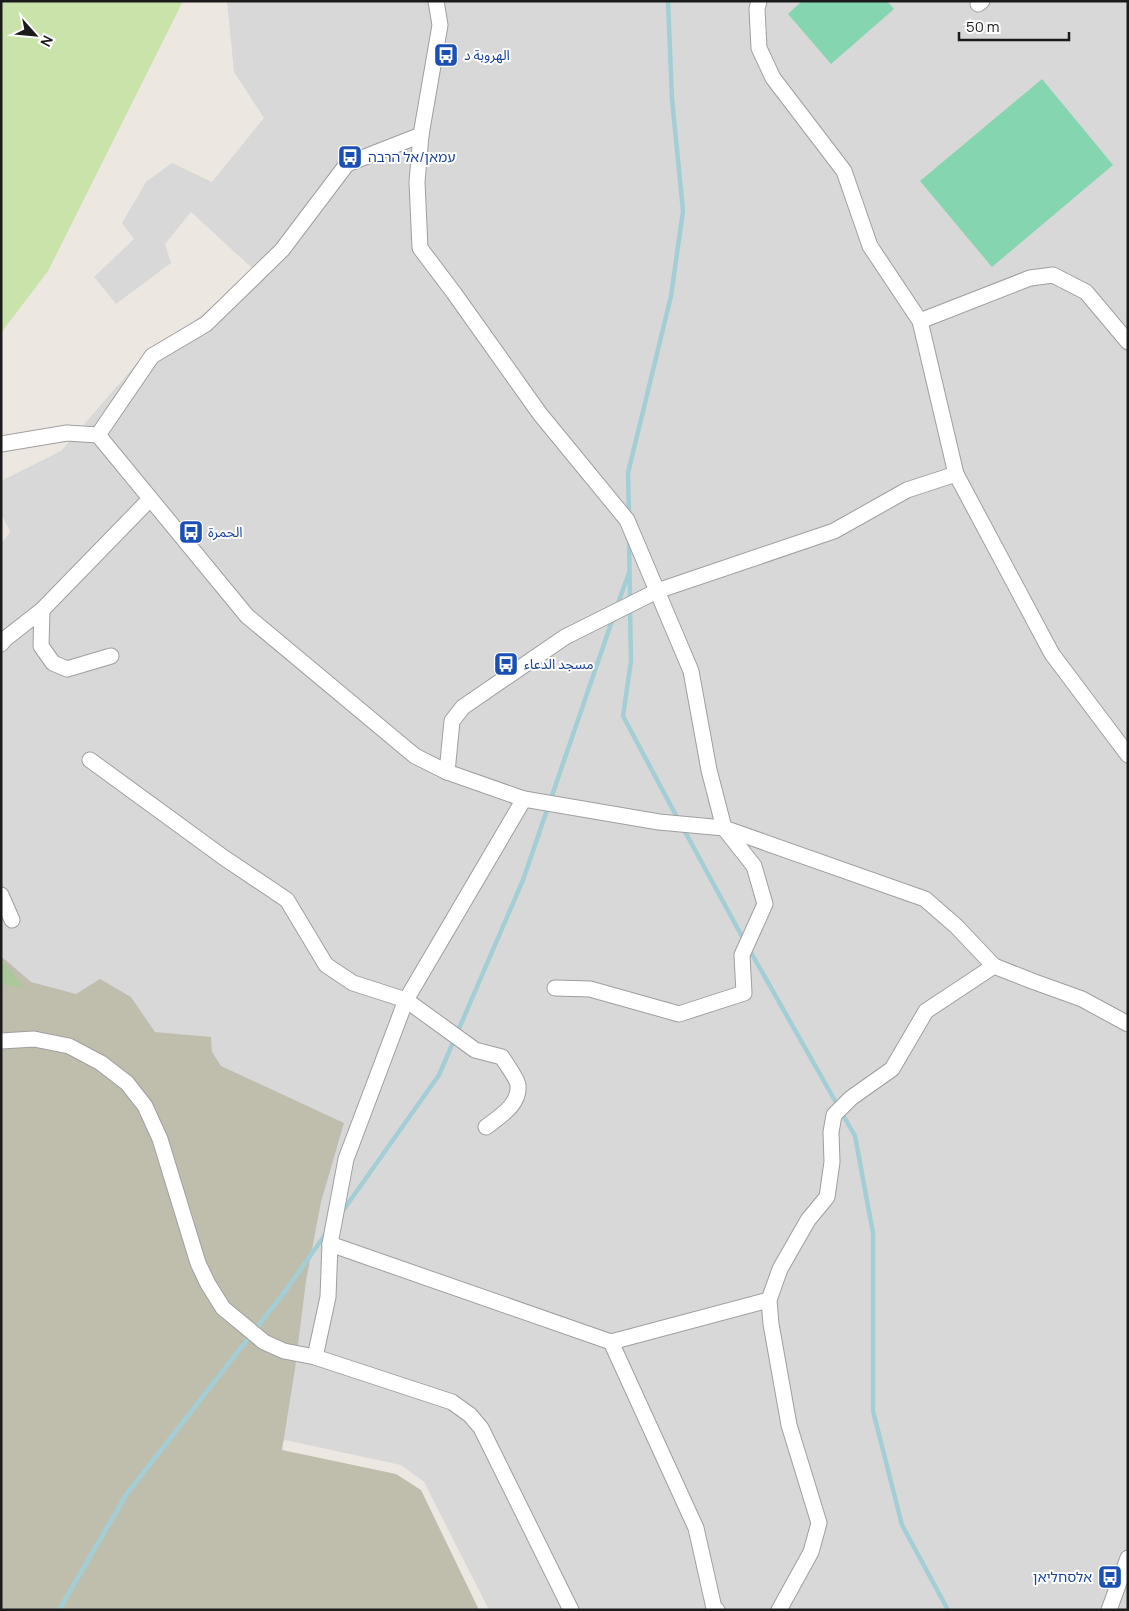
<svg xmlns="http://www.w3.org/2000/svg" width="1129" height="1611" viewBox="0 0 1129 1611" font-family="Manrope,'Noto Sans Arabic','Noto Sans Hebrew',sans-serif">
	<style>
		.residential { fill: #d9d8d8 }
		.construction { fill: #bfbead }
		.grass { fill: #cae3aa }
		.forest { fill: #aac899 }
		.pitch { fill: #84d5b0 }
		.lines { fill: none; stroke-linecap: round; stroke-linejoin: round }
		.stream { stroke: #a4ced6; stroke-width: 4.5 }
		.minor-casing { stroke: #9f9f9f; stroke-width: 17 }
		.minor { stroke: #fff; stroke-width: 15 }
		.labels { text-anchor: middle; stroke-width: 4; stroke-linejoin: round; paint-order: stroke }
		.transit-label { font-size: 14px; fill: #164399; stroke: #fff; text-anchor: start }
	</style>
	<rect width="100%" height="100%" fill="#ece7e1"/>
	<path class="residential" d="M227 1H1128V1610H489L424 1482 401 1465 285 1440 211 1497 1 1610V984L26 987 1 954V544L10 532 1 513V481L61 451 144 355 172 338 237 287 252 268 191 212 165 244 171 263 116 304 94 277 134 239 122 223 146 182 172 163 212 182 264 118 234 72Z"/>
	<path class="construction" d="M1 956 31 982 76 994 100 979 131 997 155 1032 211 1037 212 1052 221 1066 344 1123 321 1202 306 1281 295 1369 282 1450 396 1474 421 1490 479 1610H1Z"/>
	<path class="grass" d="M1 1H183L48 271 1 333Z"/>
	<path class="forest" d="M1 959 24 988 1 984Z"/>
	<g class="pitch">
		<path d="M802 1H887L894 9 831 64 788 14Z"/>
		<path d="M1042 79 1113 165 992 267 920 181Z"/>
	</g>
	<g class="lines">
		<g class="stream">
			<path d="M629 514 628 473 671 296 683 211 672 99 668 1"/>
			<path d="M629 539 630 601"/>
			<path d="M617 606 629 573"/>
			<path d="M630 609 631 661 623 716 679 821"/>
			<path d="M683 828 745 942"/>
			<path d="M749 949 855 1136 873 1233V1411L902 1525 948 1610"/>
			<path d="M342 1212 439 1075 523 880 613 618"/>
			<path d="M59 1610 126 1495 286 1290 327 1232"/>
		</g>
		<defs>
			<g id="minor">
				<path d="M436 1 440 25 421 135 417 182 420 248 454 293 540 414 627 520 691 671 709 770 724 828 754 866 765 904 742 955 744 993 679 1014 590 989 555 988"/>
				<path d="M759 1 757 9 759 48 773 78 844 171 870 246 920 321 956 474 1052 654 1128 755"/>
				<path d="M978 4 982 1"/>
				<path d="M920 321 1030 278 1053 275 1086 292 1128 342"/>
				<path d="M98 435 247 616 415 756 447 772 524 799 659 822 724 828 925 899 956 926 994 966 1032 981 1082 999 1128 1024"/>
				<path d="M1 444 67 433 98 435 152 356 206 324 282 250 347 164 421 135"/>
				<path d="M42 610 41 646 53 663 67 669 111 656"/>
				<path d="M1 644 5 639 42 610 150 499"/>
				<path d="M90 760 223 857 287 900 326 965 353 983 406 1000 475 1050 502 1057C506 1064 517 1078 518 1085 520 1105 499 1117 486 1127"/>
				<path d="M447 772 452 721 463 707 565 637 657 591 834 531 907 490 956 474"/>
				<path d="M1 895 12 920"/>
				<path d="M1 1041 34 1039 69 1046 101 1063 127 1083 145 1106 160 1139 198 1263 208 1284 223 1308 264 1342 284 1351 315 1357 452 1402 470 1415 481 1428 571 1610"/>
				<path d="M330 1244 611 1342 769 1300"/>
				<path d="M611 1342 696 1528 714 1608 717 1610"/>
				<path d="M315 1357 328 1297 330 1244 346 1159 406 1000 524 799"/>
				<path d="M779 1610 811 1552 819 1523 789 1425 771 1324 769 1300 780 1269 808 1220 827 1197 832 1162 831 1132 834 1115 851 1098 892 1069 926 1011 994 966"/>
				<path d="M1109 1610 1128 1558"/>
			</g>
		</defs>
		<use href="#minor" class="minor-casing"/>
		<use href="#minor" class="minor"/>
	</g>
	<defs>
		<symbol id="bus-square" viewBox="-11 -11 22 22"><rect x="-9" y="-9" width="18" height="18" rx="4" fill="#1a4fb4" stroke="#fff"/><path d="M-5-6H5V4H4V6H2V4H-2V6H-4V4H-5ZM-3.5-4V0h7V-4ZM-3.5 1.2v1.5H-2V1.2ZM2 1.2v1.5H3.5V1.2Z" fill="#fff"/></symbol>
	</defs>
	<g fill-rule="evenodd">
		<use href="#bus-square" x="432" y="41" width="28" height="28"/>
		<use href="#bus-square" x="336" y="143" width="28" height="28"/>
		<use href="#bus-square" x="177" y="518" width="28" height="28"/>
		<use href="#bus-square" x="492" y="650" width="28" height="28"/>
		<use href="#bus-square" x="1096" y="1563" width="28" height="28"/>
	</g>
	<g class="labels">
		<g class="transit-label">
			<text x="464" y="60">الهروبة د</text>
			<text x="368" y="162">עמאן/אל הרבה</text>
			<text x="208" y="537">الحمرة</text>
			<text x="524" y="669">مسجد الدعاء</text>
			<text x="1092" y="1582" text-anchor="end">אלסחליאן</text>
		</g>
	</g>
	<rect width="1129" height="1611" fill="none" stroke="#1b1b1b" stroke-width="5"/>
	<g transform="translate(35 35) rotate(117)" stroke="#ffffff" stroke-width="4" paint-order="stroke">
	<path d="M0-4L9 19L0 12L-9 19Z" fill="#1b1b1b"/>
	<text y="-8" font-size="14" font-weight="bold" text-anchor="middle" fill="#1b1b1b">N</text>
	</g>
	<path d="M959 32v8h110v-8" fill="none" stroke="#1b1b1b" stroke-width="2.5"/>
	<text x="966" y="32" font-size="15" fill="#1b1b1b" stroke="#ffffff" stroke-width="4" paint-order="stroke">50 m</text>
</svg>
